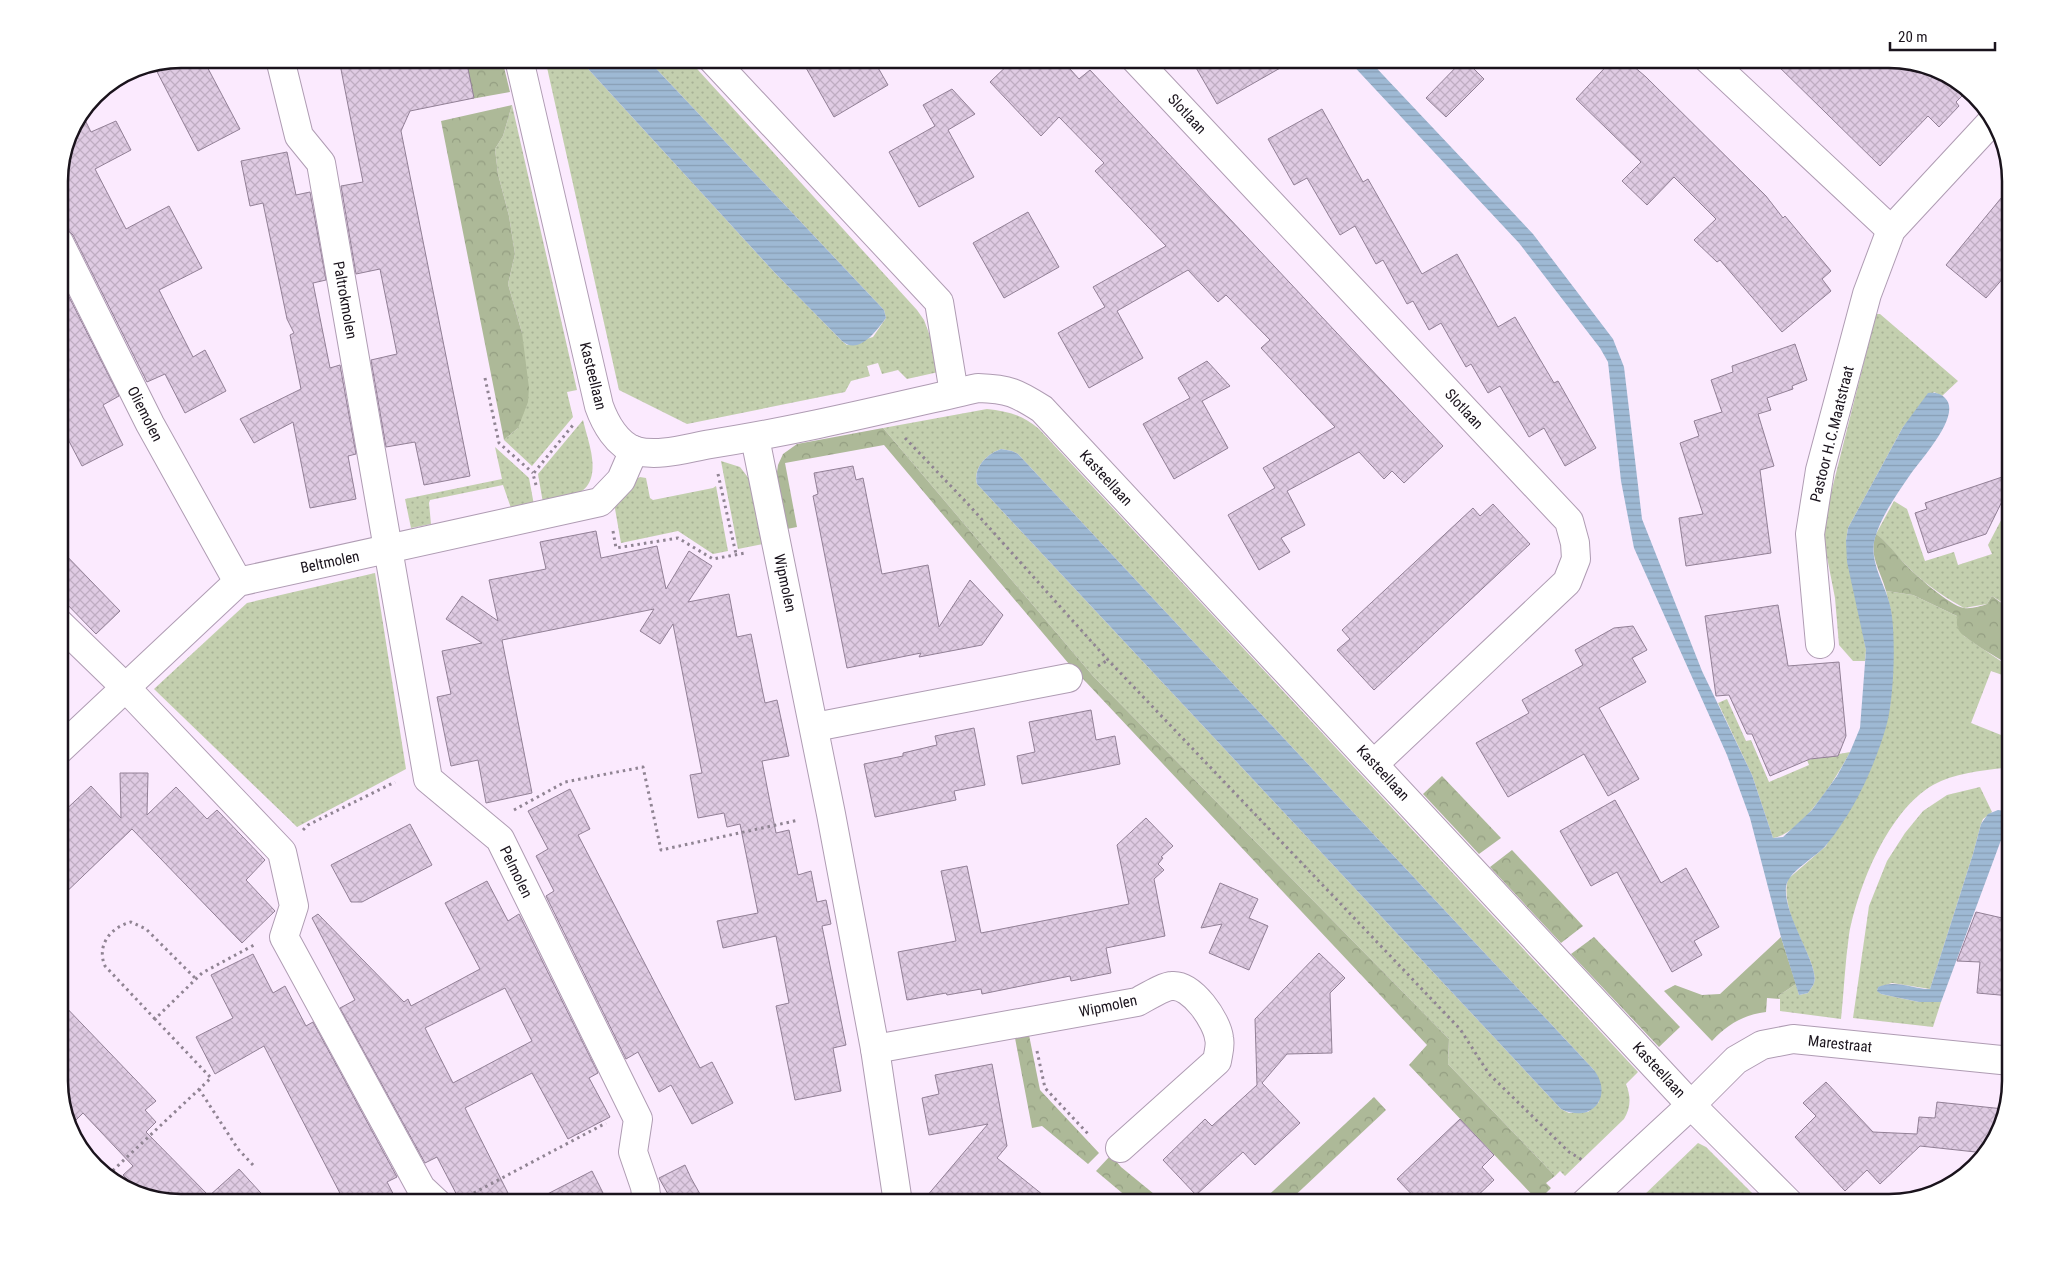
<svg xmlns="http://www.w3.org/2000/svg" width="2070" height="1262" viewBox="0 0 2070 1262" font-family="'Roboto Condensed',sans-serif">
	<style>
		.grass { fill: url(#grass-dots); fill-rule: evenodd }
		.forest { fill: url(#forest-crowns) }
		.water { fill: url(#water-rules) }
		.building { fill: url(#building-cross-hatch); stroke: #928096; fill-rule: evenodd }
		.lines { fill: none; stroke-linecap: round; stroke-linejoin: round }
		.minor-casing { stroke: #af9cb3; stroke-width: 30 }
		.path { stroke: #908493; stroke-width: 3; stroke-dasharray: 2.5 4; stroke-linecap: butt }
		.minor { stroke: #fff; stroke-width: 28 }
		.labels { text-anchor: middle; stroke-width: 5; stroke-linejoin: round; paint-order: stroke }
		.street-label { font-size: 15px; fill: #1a131c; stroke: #fff }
		.rim { fill: none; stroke: #1a131c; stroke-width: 2.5 }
	</style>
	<defs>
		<pattern id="grass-dots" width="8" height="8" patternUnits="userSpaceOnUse" patternTransform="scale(1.25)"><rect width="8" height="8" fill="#c3cfae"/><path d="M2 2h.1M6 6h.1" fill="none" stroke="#a7b195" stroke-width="1.8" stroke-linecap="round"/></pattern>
		<pattern id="forest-crowns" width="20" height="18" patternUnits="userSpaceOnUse" patternTransform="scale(1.25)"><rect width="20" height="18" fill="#adb998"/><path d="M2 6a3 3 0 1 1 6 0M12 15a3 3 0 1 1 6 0" fill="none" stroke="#949e82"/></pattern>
		<pattern id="water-rules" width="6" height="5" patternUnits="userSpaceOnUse" patternTransform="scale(1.25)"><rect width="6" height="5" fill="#9eb9d4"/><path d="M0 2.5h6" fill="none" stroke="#889eb5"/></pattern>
		<pattern id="building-cross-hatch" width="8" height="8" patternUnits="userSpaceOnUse" patternTransform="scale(1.25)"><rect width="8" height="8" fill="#dfcbe3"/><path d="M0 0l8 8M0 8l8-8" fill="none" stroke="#bfadc2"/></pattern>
	</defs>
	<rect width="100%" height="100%" fill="#fbeafe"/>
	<g class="grass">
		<path d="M540 59H579L775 273 842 341 847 345 873 337 886 318 884 310 647 59H688L917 310 924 320 943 371 907 379 898 370 882 374 878 363 867 366 870 376 851 381 845 392 687 424 619 390 546 63 541 64Z"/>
		<path d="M512 105 577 390 567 392 573 417 532 466 504 440 518 428 522 333 508 284 515 254 509 216 498 174 495 149 503 136Z"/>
		<path d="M1876 314H1880L1958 381 1942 396 1934 392 1903 427 1848 528 1846 541 1866 650 1865 661H1853L1839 645 1835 598 1825 547 1824 531 1827 509Z"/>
		<path d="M987 409C1007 411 1023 415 1039 429L1638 1072 1626 1084C1631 1097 1631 1107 1624 1119L1565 1176 1560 1171 1555 1176 1448 1064 1449 1039 1093 676 883 428ZM1001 449 1012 451 1018 454 1594 1070 1599 1102 1588 1112 1569 1113 1561 1109 977 484C973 467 987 454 1001 449Z"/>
		<path d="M583 420C588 442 605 481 577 494 567 499 554 500 543 503L538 474Z"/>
		<path d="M495 447 529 478 534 505 511 508 503 485 430 500 429 503 431 524 411 528 405 499 502 479Z"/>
		<path d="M721 461 740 467 750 480 763 544 738 549Z"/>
		<path d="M640 477 646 478 650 498 653 500 713 488 716 486 728 551 713 554 678 531 621 543 614 503 633 481Z"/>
		<path d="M1894 501 1907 509 1925 561 1954 552 1958 565 1992 554 1988 545 2008 507 2011 508V601L2006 605 1992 596 1987 604 1964 608C1942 596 1921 581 1904 563 1894 553 1887 542 1876 534Z"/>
		<path d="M375 573 406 769 297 827 154 689 247 603Z"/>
		<path d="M1886 591 1913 595 1957 616 1964 636 2002 662 2011 666V678L1991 671 1971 723 2011 739V746L2003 768C1980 771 1954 773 1933 785 1888 811 1858 886 1849 935 1845 963 1844 991 1841 1019L1780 1011V999L1778 996 1796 984 1799 995 1808 993C1810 990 1813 986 1814 983 1820 961 1778 915 1788 879L1826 846 1890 708 1893 639 1891 611Z"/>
		<path d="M1727 699 1746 741 1751 740 1769 782 1809 765 1807 760 1850 752C1837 777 1802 834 1773 838L1752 775 1718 703Z"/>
		<path d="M1980 787 1992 812 1983 819 1981 824 1973 854 1930 989 1892 983 1879 987 1877 990 1881 994 1919 1002H1941L1933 1027 1853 1018 1869 906 1887 861 1905 833 1923 811 1947 795Z"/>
		<path d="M1698 1143 1706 1147 1762 1203H1643L1640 1199Z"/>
	</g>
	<g class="forest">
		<path d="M463 59H502L510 92 471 99Z"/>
		<path d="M512 105 503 136 495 149 498 174 509 216 515 254 508 284 522 333 529 388 528 402 518 428 504 440 441 121Z"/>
		<path d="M883 428 1093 676 1449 1039 1448 1064 1555 1176 1546 1183 1551 1188 1538 1201 1409 1065 1427 1045 1069 664 884 445 785 463 797 527 787 529 776 479 778 465 783 454 797 444Z"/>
		<path d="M1876 534C1887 542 1894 552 1903 562 1913 573 1950 606 1964 608 1972 609 1981 606 1987 604L1992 596 2011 610V665C2003 662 1964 638 1960 632 1956 627 1957 622 1957 616L1913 595 1886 591C1881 571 1868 556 1876 534Z"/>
		<path d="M1442 776 1501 838 1479 854 1423 794Z"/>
		<path d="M1512 850 1583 926 1561 943 1490 867Z"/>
		<path d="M1594 937 1680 1027 1659 1047 1571 954Z"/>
		<path d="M1781 937 1796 984 1778 996 1780 999 1767 998 1766 1012C1743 1015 1728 1024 1712 1041L1664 991 1675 985 1702 995 1720 994Z"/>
		<path d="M1029 1035 1040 1090 1099 1153 1088 1164 1042 1126 1032 1128 1015 1038Z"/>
		<path d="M1374 1097 1386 1110 1287 1203H1260Z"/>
		<path d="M1111 1155 1121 1167 1165 1203H1134L1096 1171Z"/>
	</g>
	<g class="water">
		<path d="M579 59H647L884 310 886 318C877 330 859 356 842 341L775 273Z"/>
		<path d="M1347 59H1368L1384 76 1533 234 1613 339 1624 367 1642 519 1702 671 1752 775 1773 838 1783 837 1812 810 1837 776 1850 752 1860 728 1866 650 1847 562 1846 541 1848 528 1903 427 1928 393C1934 392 1941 393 1945 398 1963 415 1919 461 1910 475 1897 494 1881 516 1875 538 1868 563 1887 586 1891 610 1896 637 1894 701 1886 727 1874 768 1854 811 1827 844 1817 857 1788 871 1786 887 1783 916 1820 965 1814 983 1813 986 1810 990 1808 993L1799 995 1781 937 1750 818 1727 755 1634 548 1621 481 1608 362 1600 348 1519 243Z"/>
		<path d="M1001 449 1012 451 1018 454 1594 1070C1614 1097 1591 1124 1561 1109L977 484C973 467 987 454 1001 449Z"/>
		<path d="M1998 810 2011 812V833L2004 832 1941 1002H1919L1881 994 1877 991 1878 987C1895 979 1913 989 1930 989L1973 854 1981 824 1988 814Z"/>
	</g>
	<g class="building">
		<path d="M180 59H203L240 129 198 151 153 64Z"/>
		<path d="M339 59H466L474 98 410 111 401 131 470 476 424 485 415 442 386 447 371 360 397 354 380 269 356 274 341 186 363 182Z"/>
		<path d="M801 59H873L888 85 834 117Z"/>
		<path d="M1014 59H1061L1079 79 1090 70 1443 446 1404 483 1392 471 1384 479 1359 452 1287 491 1305 525 1281 538 1290 552 1259 570 1228 515 1275 488 1263 468 1335 427 1261 348 1270 340 1226 295 1218 302 1188 270 1117 311 1143 358 1089 388 1058 333 1105 307 1093 287 1166 246 1095 171 1104 163 1059 117 1041 136 990 82Z"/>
		<path d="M1191 59H1296L1217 104Z"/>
		<path d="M1464 59 1484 79 1446 117 1426 98Z"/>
		<path d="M1613 59H1625L1646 77 1766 196 1783 218 1785 216 1831 271 1822 279 1831 291 1782 332 1720 260 1717 262 1694 240 1716 219 1674 177 1647 205 1622 181 1641 162 1576 99Z"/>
		<path d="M1771 59H1890L1947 74 1966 92 1956 102 1959 106 1939 127 1928 116 1880 166Z"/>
		<path d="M952 89 975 114 948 130 974 177 919 207 889 152 935 126 923 105Z"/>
		<path d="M1322 109 1363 182 1368 179 1422 274 1457 254 1498 327 1515 317 1554 383 1558 381 1596 448 1565 466 1544 428 1529 437 1500 386 1488 393 1471 364 1466 367 1441 323 1429 330 1413 301 1407 304 1383 260 1376 264 1355 226 1340 235 1307 178 1294 185 1268 139Z"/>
		<path d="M82 114 91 132 116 121 131 150 95 169 126 229 169 206 202 268 159 290 193 357 205 350 226 391 185 413 165 374 147 382 73 235 67 229 59 227V173L68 133Z"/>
		<path d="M287 152 296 195 310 192 326 280 313 283 330 368 340 365 356 454 348 456 356 499 310 508 293 422 254 443 240 419 301 389 290 335 294 333 287 319 263 203 250 206 241 161Z"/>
		<path d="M2011 186V269L1986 298 1946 265Z"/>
		<path d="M1028 212 1059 267 1004 298 973 243Z"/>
		<path d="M59 277 119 396 103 405 123 445 82 466 59 422Z"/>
		<path d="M1795 344 1807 380 1792 386 1793 389 1767 398 1771 410 1758 414 1774 466 1760 470 1771 553 1686 566 1679 518 1703 514 1680 443 1699 436 1694 421 1722 412 1711 380 1733 372 1732 366Z"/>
		<path d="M1207 361 1230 386 1202 401 1228 448 1174 479 1143 424 1190 398 1178 378Z"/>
		<path d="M853 466 856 480 863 478 882 574 928 565 939 627 970 580 1003 615 982 645 919 657 921 653 847 668 813 496 818 494 814 473Z"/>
		<path d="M2011 474V483L1986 534 1928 553 1915 513 1927 509 1925 503Z"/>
		<path d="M1493 504 1530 544 1374 690 1337 650 1350 639 1342 630 1473 508 1480 516Z"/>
		<path d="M596 531 601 558 657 546 666 589 689 551 701 559 712 566 688 602 729 594 737 637 751 634 765 703 777 700 789 756 762 761 776 833 789 830 798 875 811 871 817 902 826 900 831 924 822 926 846 1045 833 1048 841 1091 795 1100 776 1006 789 1003 776 936 723 948 717 921 758 913 740 824 727 827 724 813 698 818 690 775 702 773 673 624 660 644 640 631 654 609 502 640 532 793 486 803 478 760 451 766 437 697 451 694 442 651 482 643 446 619 462 596 498 621 489 580 546 569 540 542Z"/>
		<path d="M59 548 120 611 96 634 59 596Z"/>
		<path d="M1778 605 1788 666 1839 662 1846 736 1838 756 1810 759 1770 776 1752 734H1747L1729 695 1716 696 1705 616Z"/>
		<path d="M1633 626 1647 650 1632 658 1646 682 1599 708 1639 779 1608 796 1584 754 1508 797 1476 743 1529 713 1522 700 1583 665 1575 650 1614 628Z"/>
		<path d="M1091 710 1096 740 1115 736 1120 764 1022 784 1017 756 1035 752 1029 722Z"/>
		<path d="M974 728 985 785 954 791 956 800 875 817 864 764 903 756V753L937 745 935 736Z"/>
		<path d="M120 773H148L147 815 176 787 207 819 217 810 265 860 246 880 275 911 242 943 132 829 59 899V816L91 786 121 818Z"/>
		<path d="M570 789 590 829 578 835 659 991 700 1068 712 1062 733 1103 692 1124 671 1085 659 1092 638 1052 626 1059 546 896 554 891 536 856 548 849 528 811Z"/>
		<path d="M1615 800 1661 883 1686 868 1719 927 1694 941 1702 955 1672 972 1617 872 1591 886 1560 831Z"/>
		<path d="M1146 818 1173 846 1161 857 1163 858 1158 864 1164 870 1154 879 1165 936 1106 948 1111 973 1071 981 1070 976 982 994 981 989 947 995 946 993 907 1000 898 952 956 941 941 871 967 866 981 933 1129 904 1117 845Z"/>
		<path d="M410 824 432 865 362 902H351L331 865Z"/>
		<path d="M487 881 508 921 519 914 598 1073 589 1078 610 1117 568 1139 532 1073 465 1108 513 1203H461L437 1157 425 1163 340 1008 355 1000 312 918 318 914 404 1002 408 999 411 1006 480 969 445 903ZM505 988 532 1041 453 1083 425 1028Z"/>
		<path d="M1220 883 1258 899 1249 918 1268 926 1249 970 1209 953 1222 924 1201 928Z"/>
		<path d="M1976 912 2011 920V996L1977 993 1980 962 1957 961Z"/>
		<path d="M1319 953 1345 978 1330 993 1332 1053 1287 1054 1262 1083 1300 1123 1255 1165 1243 1152 1196 1195 1163 1160 1205 1119 1212 1126 1257 1085 1255 1019Z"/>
		<path d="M253 954 273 993 285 986 306 1026 313 1022 397 1177 387 1182 398 1203H345L264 1046 215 1074 196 1037 233 1018 211 975Z"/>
		<path d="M59 1000 156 1101 145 1110 156 1122 146 1132 209 1196 239 1169 270 1203H180L140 1192 123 1175 133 1166 83 1113 70 1126 59 1089Z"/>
		<path d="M992 1064 1007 1146 997 1158 1053 1203H921L988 1124 929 1135 922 1098 939 1094 935 1075Z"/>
		<path d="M1826 1082 1873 1132 1917 1134 1919 1117 1935 1118 1937 1102 2004 1109 1995 1143 1985 1153 1920 1146 1880 1184 1867 1170 1845 1191 1795 1137 1816 1116 1803 1103Z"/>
		<path d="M1460 1119 1494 1155 1482 1167 1494 1180 1470 1203H1420L1397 1179Z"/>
		<path d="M685 1165 691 1178 705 1203H673L659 1178Z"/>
		<path d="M592 1171 608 1203H530Z"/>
	</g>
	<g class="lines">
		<defs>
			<g id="minor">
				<path d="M280 59 299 136 321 163 428 779 500 839 638 1119 633 1152 645 1187 647 1203"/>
				<path d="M519 59 599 406C605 423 617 445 636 451 660 457 687 448 711 444 801 430 889 408 978 388 1009 389 1017 393 1042 409L1691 1105 1789 1203"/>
				<path d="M712 59 939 302 954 393"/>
				<path d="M1135 59 1569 521 1575 543 1576 559 1567 582 1374 764"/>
				<path d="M1708 59 1891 230"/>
				<path d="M59 242 150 424 238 582"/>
				<path d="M755 438 831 814 875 1049 898 1203"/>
				<path d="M59 623 125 687 282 852 294 906 284 937 421 1188 437 1203"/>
				<path d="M1820 644 1810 534 1820 470 1867 294 1891 230 1994 119"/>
				<path d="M815 727 1068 678"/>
				<path d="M59 750 238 582 600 502 621 480 634 450"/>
				<path d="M875 1049 1137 1002C1145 998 1164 986 1172 986 1192 984 1217 1021 1219 1038 1221 1045 1218 1054 1217 1061L1120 1148"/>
				<path d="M1585 1203 1691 1105 1736 1060 1762 1045 1793 1039 2011 1061"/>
			</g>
		</defs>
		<use href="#minor" class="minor-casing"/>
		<g class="path">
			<path d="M485 378 499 443 533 473"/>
			<path d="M905 438 968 504 1108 660 1460 1029 1489 1074 1569 1152 1584 1161"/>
			<path d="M718 474 736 554"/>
			<path d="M536 485 533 474 573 425"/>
			<path d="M613 531 616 548 678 538 713 559 745 553"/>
			<path d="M1098 666 1108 660"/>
			<path d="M514 810 565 782 643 767 661 850 799 820"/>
			<path d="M303 830 308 825 326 816 395 782"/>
			<path d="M155 1019 105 966C96 945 111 927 131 922L146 929 196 979"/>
			<path d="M1037 1051 1045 1088 1090 1136"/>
			<path d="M199 1089 238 1149 254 1166"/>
			<path d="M108 1175 211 1078 155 1019 202 973 254 945"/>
			<path d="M468 1196 606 1123"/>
		</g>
		<use href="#minor" class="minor"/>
	</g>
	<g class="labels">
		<g class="street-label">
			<text transform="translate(1187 114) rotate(47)" y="5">Slotlaan</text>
			<text transform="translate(345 300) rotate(80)" y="5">Paltrokmolen</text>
			<text transform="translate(593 376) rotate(76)" y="5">Kasteellaan</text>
			<text transform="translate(1464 409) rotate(47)" y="5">Slotlaan</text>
			<text transform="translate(145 414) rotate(63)" y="5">Oliemolen</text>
			<text transform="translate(1832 434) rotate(-76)" y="5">Pastoor H.C.Maatstraat</text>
			<text transform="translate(1106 478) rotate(47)" y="5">Kasteellaan</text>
			<text transform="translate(330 562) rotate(-12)" y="5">Beltmolen</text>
			<text transform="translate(785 583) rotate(78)" y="5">Wipmolen</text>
			<text transform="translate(1383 773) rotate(47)" y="5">Kasteellaan</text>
			<text transform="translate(516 872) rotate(64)" y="5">Pelmolen</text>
			<text transform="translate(1108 1006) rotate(-12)" y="5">Wipmolen</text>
			<text transform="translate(1840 1044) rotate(6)" y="5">Marestraat</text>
			<text transform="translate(1659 1070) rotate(47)" y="5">Kasteellaan</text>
		</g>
	</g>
	<path d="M0 0H2070V1262H0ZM181 68H1889A113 113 0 0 1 2002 181V1081A113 113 0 0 1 1889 1194H181A113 113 0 0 1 68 1081V181A113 113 0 0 1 181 68Z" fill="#fff" fill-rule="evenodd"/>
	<path class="rim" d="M181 68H1889A113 113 0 0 1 2002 181V1081A113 113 0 0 1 1889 1194H181A113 113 0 0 1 68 1081V181A113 113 0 0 1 181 68Z"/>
	<path d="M1890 42v8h105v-8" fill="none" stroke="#1a131c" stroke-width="2.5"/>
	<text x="1898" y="42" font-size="15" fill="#1a131c" stroke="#ffffff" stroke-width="4" paint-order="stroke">20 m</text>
</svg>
